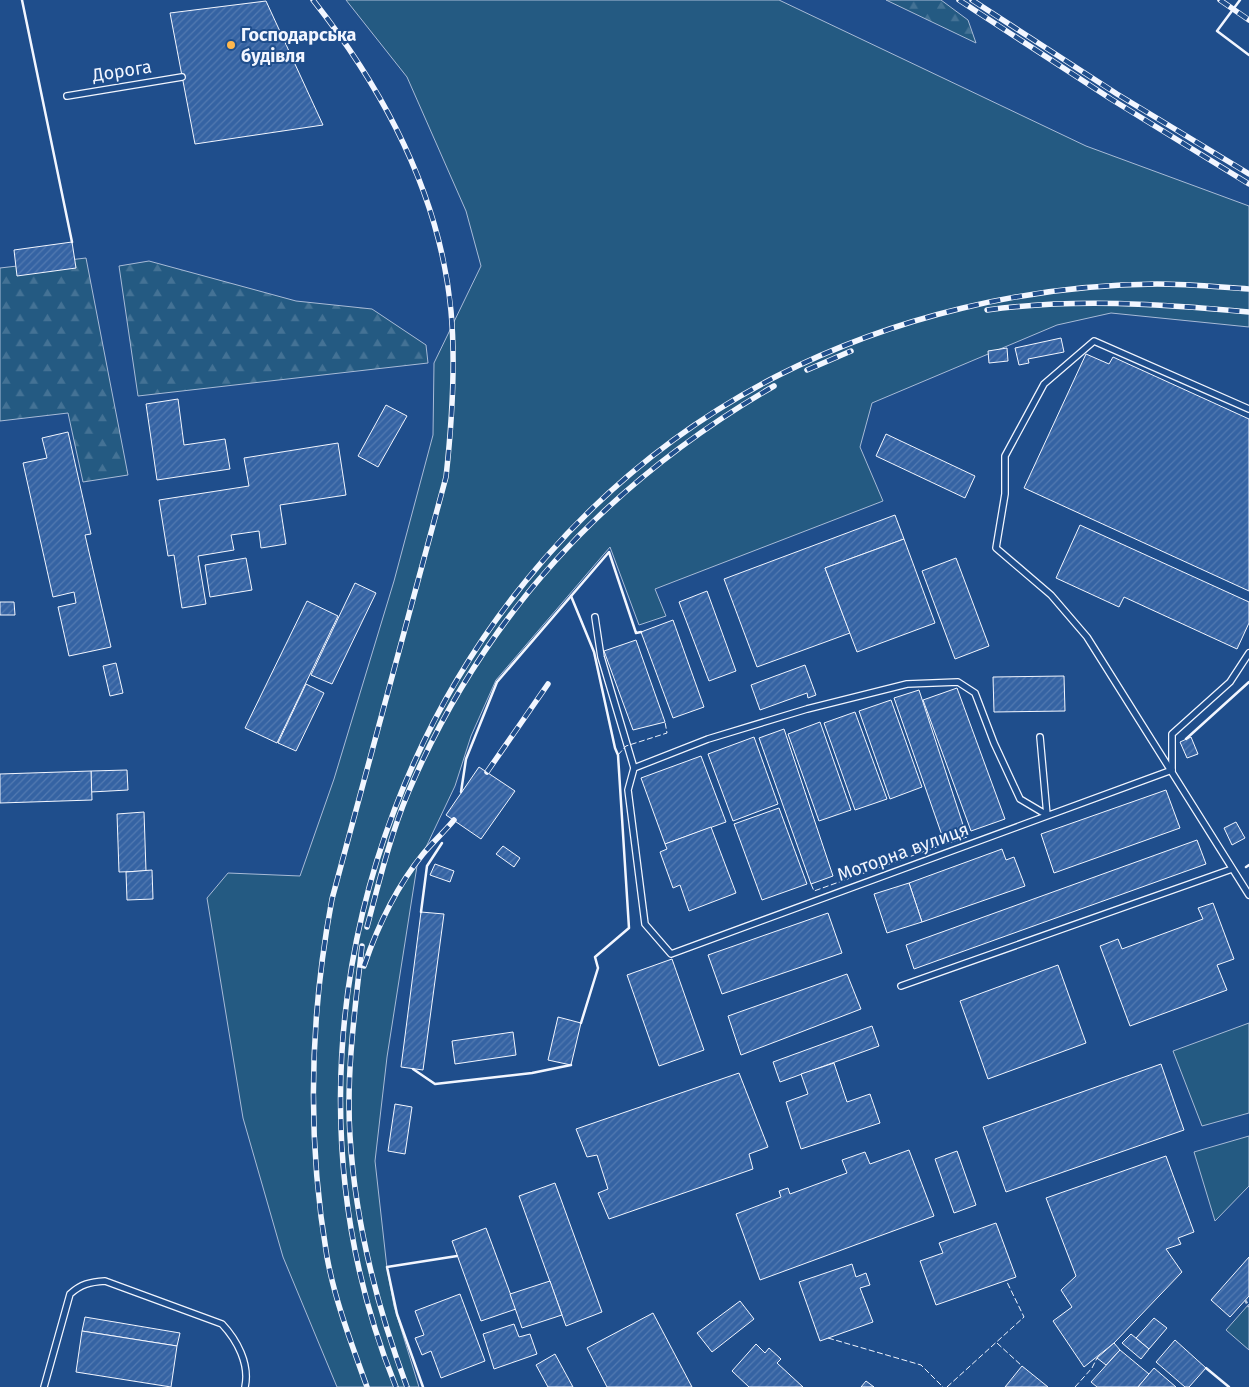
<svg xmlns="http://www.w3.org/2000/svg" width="1249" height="1387" viewBox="0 0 1249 1387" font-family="'Fira Sans',sans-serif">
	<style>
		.green { fill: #245a82; stroke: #a8bbd7 }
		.forest { fill: url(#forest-firs); stroke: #a8bbd7 }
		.building { fill: url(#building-hatch); stroke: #f2f6ff }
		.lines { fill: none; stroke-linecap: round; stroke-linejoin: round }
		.service-casing { stroke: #f2f6ff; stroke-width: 8 }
		.path { stroke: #b3c4dc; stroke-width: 2.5; stroke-dasharray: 4 2.5; stroke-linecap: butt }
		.service { stroke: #1f4e8c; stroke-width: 5.5 }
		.rail-casing { stroke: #f2f6ff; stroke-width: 5.5 }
		.rail { stroke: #1f4e8c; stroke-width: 4; stroke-dasharray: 11; stroke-linecap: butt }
		.fence { stroke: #f2f6ff; stroke-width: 1; stroke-dasharray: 6 2.5; stroke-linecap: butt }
		.wall { stroke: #f2f6ff; stroke-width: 2.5 }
		.poi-dot { fill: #ffb74d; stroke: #1f4e8c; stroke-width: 2 }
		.labels { text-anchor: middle; stroke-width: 4; stroke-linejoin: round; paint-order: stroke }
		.poi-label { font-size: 18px; font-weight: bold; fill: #f2f6ff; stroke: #1f4e8c; text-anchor: start }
		.street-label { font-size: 18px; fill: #f2f6ff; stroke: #1f4e8c }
	</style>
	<defs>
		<pattern id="forest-firs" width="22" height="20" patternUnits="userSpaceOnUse" patternTransform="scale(1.25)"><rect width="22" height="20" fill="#245a82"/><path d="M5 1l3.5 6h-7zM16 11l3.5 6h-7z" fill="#447295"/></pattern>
		<pattern id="building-hatch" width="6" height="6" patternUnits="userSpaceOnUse" patternTransform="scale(1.25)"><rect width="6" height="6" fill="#3563a3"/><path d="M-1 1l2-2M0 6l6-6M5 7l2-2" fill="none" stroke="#537ab1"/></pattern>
	</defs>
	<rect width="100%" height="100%" fill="#1f4e8c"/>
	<g class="green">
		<path d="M346 0H779L1086 146 1249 206V327L1111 313 1057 325 872 403 860 447 883 501 655 589 666 616 639 625 610 547 496 680 471 736 455 786 417 866 387 1057 375 1161 387 1268 394 1306 419 1387H337L283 1257 243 1118 207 898 228 873 300 876 334 779 394 581 433 435 434 363 481 266 466 211 407 77Z"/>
		<path d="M1249 1023V1113L1202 1126 1173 1051Z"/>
		<path d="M1249 1136V1186L1215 1221 1194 1152Z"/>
		<path d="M1249 1304V1350L1226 1330Z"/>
	</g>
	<g class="forest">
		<path d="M886 0H941L968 20 976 43Z"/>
		<path d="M86 258 128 475 83 482 68 413 0 421V268Z"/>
		<path d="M149 261 296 301 372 309 426 345 428 363 138 396 119 266Z"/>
	</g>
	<g class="building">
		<path d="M266 1 323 125 195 144 170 13Z"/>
		<path d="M72 242 76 268 17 276 14 250Z"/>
		<path d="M1061 338 1064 352 1028 359 1029 363 1019 365 1015 348Z"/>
		<path d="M1007 348 1008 361 989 363 988 351Z"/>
		<path d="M1086 354 1109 364 1113 357 1249 419V591L1024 488Z"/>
		<path d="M178 399 184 445 225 439 230 469 157 480 146 404Z"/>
		<path d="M386 405 407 416 378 467 358 456Z"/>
		<path d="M68 432 91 534 85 535 111 647 69 656 58 607 76 603 74 592 53 597 23 463 47 458 42 438Z"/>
		<path d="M886 434 975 476 965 498 876 456Z"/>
		<path d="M338 443 346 495 280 505 286 544 261 548 259 531 231 535 234 550 198 556 206 604 182 608 174 555 168 556 159 500 249 486 244 458Z"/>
		<path d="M895 515 904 539 825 568 850 633 757 667 724 579Z"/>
		<path d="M1080 525 1249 602V623L1237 649 1124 597 1119 607 1056 578Z"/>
		<path d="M904 539 935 623 857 652 825 568Z"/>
		<path d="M246 558 252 590 210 597 205 565Z"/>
		<path d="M956 558 989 646 955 659 922 571Z"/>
		<path d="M355 583 376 593 332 684 311 675Z"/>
		<path d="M707 591 736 671 709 681 679 602Z"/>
		<path d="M307 601 338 616 277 743 245 728Z"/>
		<path d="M0 602H14L15 615H0Z"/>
		<path d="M673 620 704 707 673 718 641 632Z"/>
		<path d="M636 640 665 722 633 730 604 651Z"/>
		<path d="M116 663 123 693 110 696 103 666Z"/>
		<path d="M805 665 816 695 808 698 807 693 760 710 751 685Z"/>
		<path d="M1064 676 1065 711 994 712 993 677Z"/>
		<path d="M306 684 324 693 296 751 278 743Z"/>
		<path d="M957 688 1005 819 971 831 923 700Z"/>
		<path d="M919 690 967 837 945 844 894 698Z"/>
		<path d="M891 700 922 787 890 799 859 711Z"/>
		<path d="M855 712 887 799 855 810 824 723Z"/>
		<path d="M820 722 851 810 819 821 788 734Z"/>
		<path d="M784 729 833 876 811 884 759 738Z"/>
		<path d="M754 737 778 804 733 821 708 754Z"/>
		<path d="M1191 737 1198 754 1187 758 1180 742Z"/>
		<path d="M701 756 726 822 665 844 641 778Z"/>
		<path d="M479 767 515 791 481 839 446 815Z"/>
		<path d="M127 770 128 790 91 792V771Z"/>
		<path d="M91 771 92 800 0 803V774Z"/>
		<path d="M1166 790 1180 828 1054 873 1041 834Z"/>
		<path d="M779 808 807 884 762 900 734 824Z"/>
		<path d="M144 812 146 871 119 872 117 814Z"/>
		<path d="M1236 822 1245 838 1232 845 1224 828Z"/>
		<path d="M711 827 736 893 689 911 680 885 673 888 660 852 667 849 665 844Z"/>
		<path d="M1197 840 1206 864 914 969 906 945Z"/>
		<path d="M503 846 520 858 514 867 496 854Z"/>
		<path d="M1002 849 1006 860 1014 857 1025 886 922 922 909 883Z"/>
		<path d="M435 864 454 871 450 882 430 875Z"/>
		<path d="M152 870 153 899 127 900 126 872Z"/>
		<path d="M909 883 922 922 887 933 874 894Z"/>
		<path d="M1213 903 1234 959 1217 965 1227 990 1130 1026 1100 946 1118 939 1122 949 1203 919 1198 908Z"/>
		<path d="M421 912 444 914 423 1070 401 1067Z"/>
		<path d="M828 913 842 953 722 994 708 955Z"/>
		<path d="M672 959 704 1050 659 1066 627 975Z"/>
		<path d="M1058 965 1086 1043 988 1079 960 1001Z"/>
		<path d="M847 974 861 1009 741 1055 728 1016Z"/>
		<path d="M558 1017 581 1023 571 1065 548 1060Z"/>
		<path d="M872 1026 879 1046 780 1082 773 1062Z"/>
		<path d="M513 1032 516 1055 455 1064 452 1041Z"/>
		<path d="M834 1063 847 1102 870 1094 880 1123 801 1149 786 1102 808 1094 801 1074Z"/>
		<path d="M1161 1064 1184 1130 1006 1192 983 1127Z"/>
		<path d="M739 1073 768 1147 749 1154 753 1169 609 1219 598 1193 608 1189 597 1155 587 1157 576 1129Z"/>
		<path d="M395 1104 412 1107 405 1154 388 1151Z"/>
		<path d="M909 1150 934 1216 760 1280 736 1214 781 1197 779 1191 788 1188 790 1194 847 1173 842 1160 865 1152 870 1164Z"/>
		<path d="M957 1151 976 1205 954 1213 935 1159Z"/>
		<path d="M1166 1156 1194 1232 1178 1238 1181 1244 1166 1249 1182 1272 1114 1343 1084 1367 1053 1321 1072 1307 1061 1290 1076 1276 1046 1198Z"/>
		<path d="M555 1183 602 1312 566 1326 519 1196Z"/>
		<path d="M996 1223 1016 1277 936 1305 920 1261 943 1253 939 1243Z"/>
		<path d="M486 1228 516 1309 481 1321 452 1241Z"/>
		<path d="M1249 1257V1296L1230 1317 1211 1300Z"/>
		<path d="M852 1264 856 1277 866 1273 870 1285 860 1288 873 1322 820 1341 799 1282Z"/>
		<path d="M550 1281 562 1315 522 1328 510 1294Z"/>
		<path d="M460 1294 485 1361 441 1378 431 1351 422 1355 415 1338 424 1335 415 1311Z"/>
		<path d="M740 1301 754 1319 712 1352 697 1333Z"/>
		<path d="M653 1313 692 1387H607L587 1348Z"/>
		<path d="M85 1317 180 1333 177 1346 82 1331Z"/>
		<path d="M1154 1318 1167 1328 1149 1349 1136 1338Z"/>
		<path d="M514 1324 519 1337 530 1334 537 1354 494 1369 483 1334Z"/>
		<path d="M82 1331 177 1346 171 1387 76 1372Z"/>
		<path d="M1131 1334 1149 1349 1141 1359 1122 1343Z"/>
		<path d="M1175 1340 1206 1368 1189 1387H1185L1156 1362Z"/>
		<path d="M1114 1343 1120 1350 1106 1365 1097 1358Z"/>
		<path d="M756 1344 765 1353 769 1348 781 1359 777 1363 803 1387H749L732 1371Z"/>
		<path d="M1120 1350 1149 1374 1138 1387H1097L1091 1382Z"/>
		<path d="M555 1354 573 1387H548L536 1365Z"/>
		<path d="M1022 1366 1048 1387H1005Z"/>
		<path d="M1154 1368 1176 1387H1138Z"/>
		<path d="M866 1381 874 1387H861Z"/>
	</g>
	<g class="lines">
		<defs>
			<g id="service">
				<path d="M67 96 182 77"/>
				<path d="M1249 409 1094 341 1044 384 1005 456V494L996 548 1051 595 1087 637 1249 895"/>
				<path d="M595 617 601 657 634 768"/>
				<path d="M1040 737 1047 815 1020 799 994 743 975 693 958 682 907 684 807 709 708 739 634 768 628 790 645 924 671 954 1172 770"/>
				<path d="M1172 770V734L1230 682 1249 653"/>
				<path d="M901 986 1232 869"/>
				<path d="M44 1387 70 1294C81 1284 90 1282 105 1281L222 1324C237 1340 250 1364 245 1387"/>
			</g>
		</defs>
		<use href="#service" class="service-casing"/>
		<path class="path" d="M1245 1300 1249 1307"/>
		<use href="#service" class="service"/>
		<defs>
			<g id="rail">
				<path d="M313 0C384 90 440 195 451 311 456 366 452 422 446 477L332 899C310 1016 307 1139 327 1257 335 1301 352 1345 367 1387"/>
				<path d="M959 0 1111 99 1249 184"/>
				<path d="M972 0 1117 94 1249 174"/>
				<path d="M1220 0 1249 20"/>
				<path d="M987 310C1075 298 1161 304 1249 312"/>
				<path d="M807 370 851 351"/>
				<path d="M487 772 548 684"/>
				<path d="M367 927C379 882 390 836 408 793 483 616 608 482 774 386"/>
				<path d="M362 946C355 1009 346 1073 350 1136 355 1221 377 1307 407 1387"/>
				<path d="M364 966C377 928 397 886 423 854 433 842 444 832 454 820"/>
				<path d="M396 1387C243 1011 418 560 777 376 893 317 1027 285 1157 284 1188 284 1218 287 1249 289"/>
			</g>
		</defs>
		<use href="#rail" class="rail-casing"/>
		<use href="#rail" class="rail"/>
		<g class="fence">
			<path d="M618 755 626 746 667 733 665 722"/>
			<path d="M811 884 814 891 945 844"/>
			<path d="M828 1338 921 1365 943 1387"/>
			<path d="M997 1343 1022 1366"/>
			<path d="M947 1387 1024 1317 1006 1280"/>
			<path d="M1075 1387 1092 1368 1097 1358"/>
		</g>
		<g class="wall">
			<path d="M22 0 72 242"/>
			<path d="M1240 0 1217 31 1249 55"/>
			<path d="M571 596 594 652 615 748 618 755 629 928 595 957 598 968 581 1023"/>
			<path d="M1186 739 1249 682"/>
			<path d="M461 792 466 759 497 682 609 552 636 633 641 632"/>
			<path d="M1246 867 1249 865"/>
			<path d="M421 912 427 866 442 843"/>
			<path d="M413 1069 435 1084 532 1073 571 1065"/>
			<path d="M1206 1368 1229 1387"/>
			<path d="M423 1387 397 1314 387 1267 457 1256"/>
		</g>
	</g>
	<circle class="poi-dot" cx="231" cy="45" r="5"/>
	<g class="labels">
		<g class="poi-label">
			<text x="241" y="41">Господарська<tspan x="241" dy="21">будівля</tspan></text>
		</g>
		<g class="street-label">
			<text transform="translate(122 71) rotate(-9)" y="6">Дорога</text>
			<text transform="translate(903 852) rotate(-20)" y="6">Моторна вулиця</text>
		</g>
	</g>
</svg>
